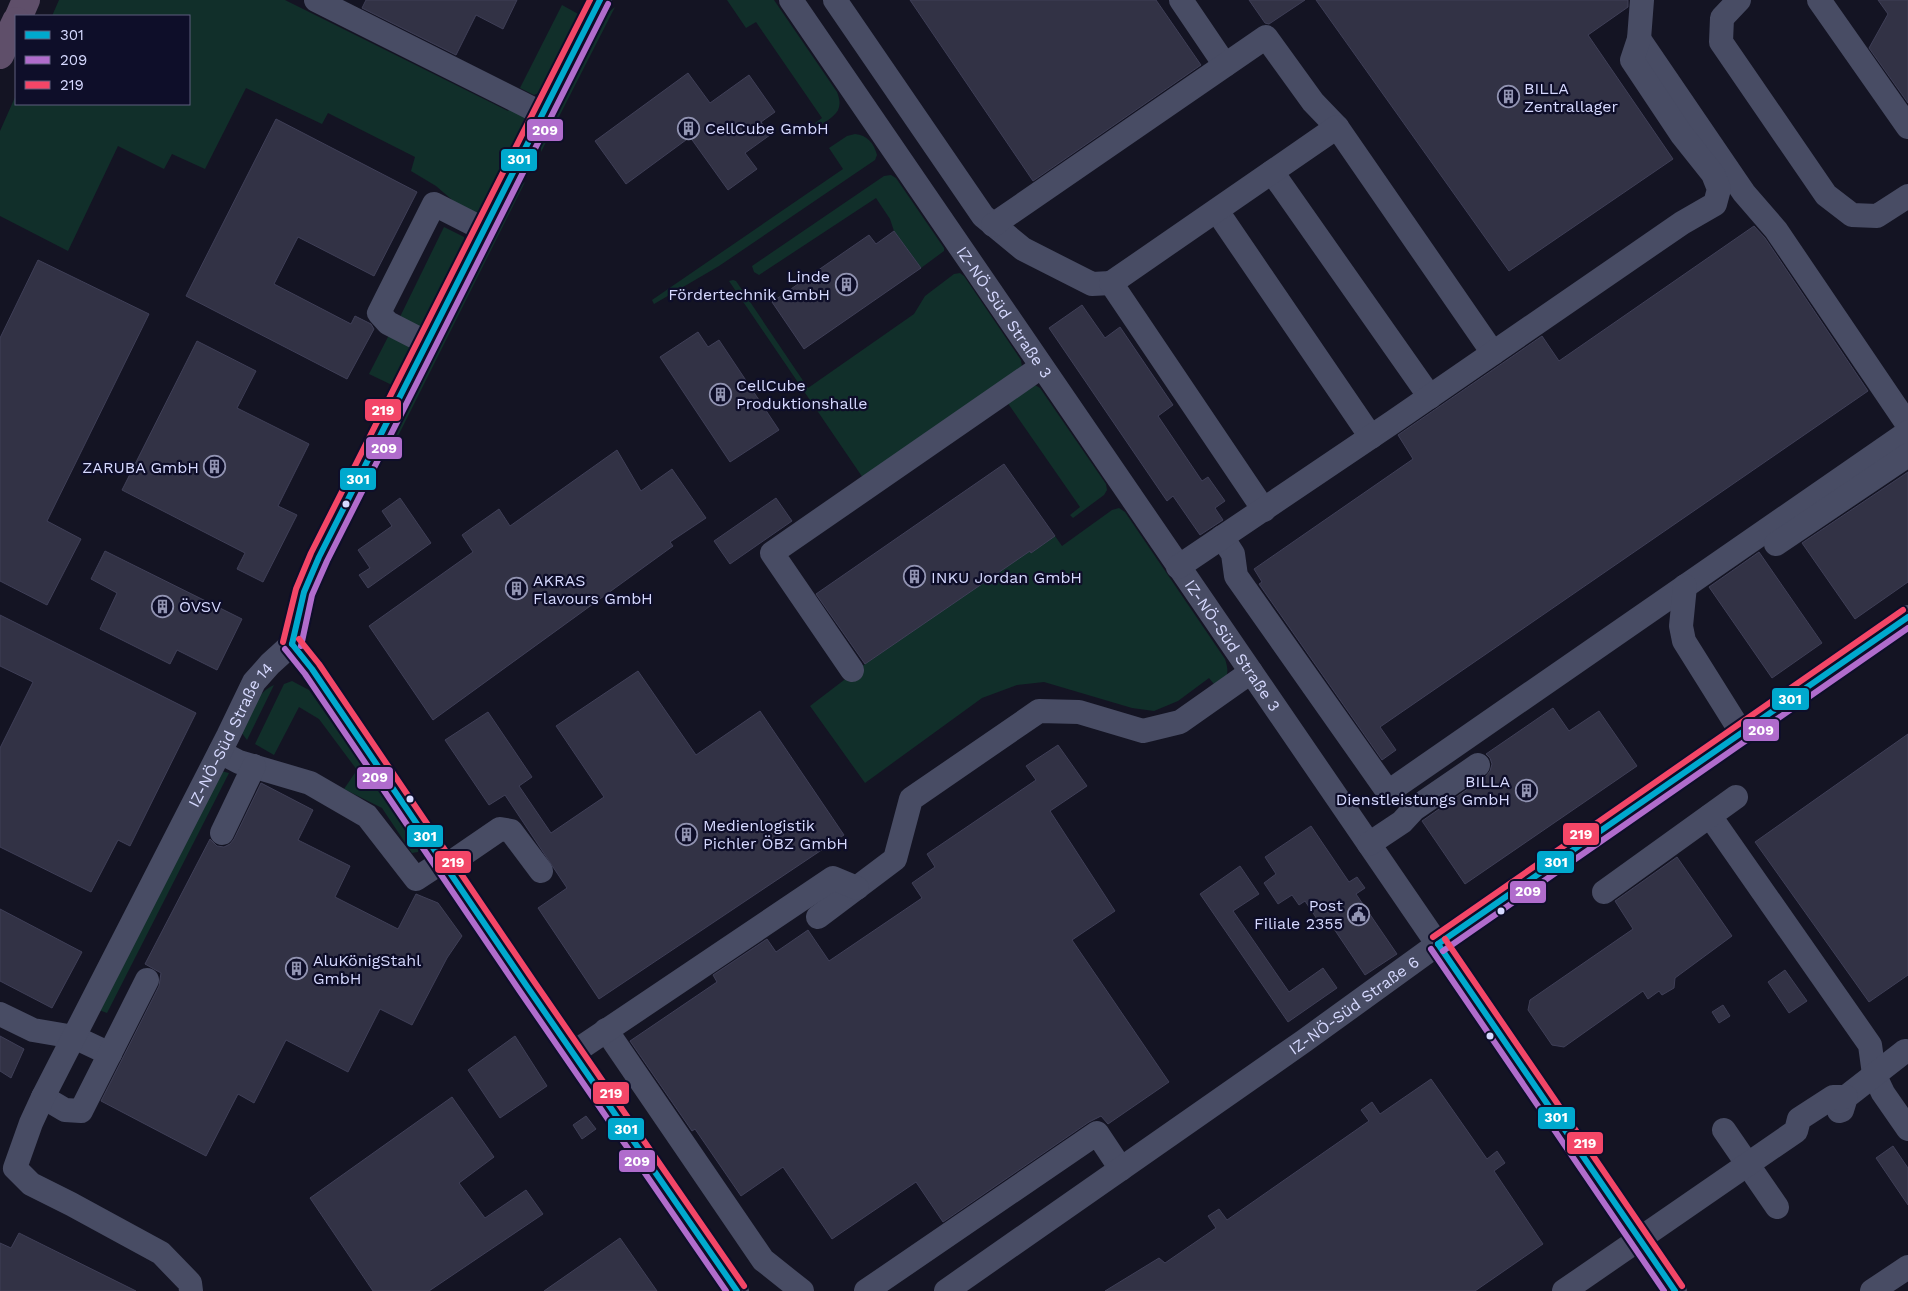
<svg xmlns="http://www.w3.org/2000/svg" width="1908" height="1291" viewBox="0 0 1908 1291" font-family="'Work Sans',sans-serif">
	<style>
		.green { fill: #112f2a }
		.building { fill: #323245; stroke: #3f3f57 }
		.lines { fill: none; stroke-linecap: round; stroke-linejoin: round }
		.minor { stroke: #484c64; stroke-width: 24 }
		.highway { stroke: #5f4f6a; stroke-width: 28 }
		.bus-1-casing { stroke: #0e0e29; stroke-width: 10 }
		.bus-2-casing { stroke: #0e0e29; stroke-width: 10 }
		.bus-3-casing { stroke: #0e0e29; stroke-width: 10 }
		.bus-1 { stroke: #00a9ce; stroke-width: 6 }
		.bus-2 { stroke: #b06ccc; stroke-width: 6 }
		.bus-3 { stroke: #f34667; stroke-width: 6 }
		.bus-dot { fill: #d6d9ff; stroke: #0e0e29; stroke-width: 2 }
		.labels { text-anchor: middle; stroke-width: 4.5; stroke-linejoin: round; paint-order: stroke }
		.poi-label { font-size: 16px; fill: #d6d9ff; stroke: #0e0e29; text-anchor: start }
		.street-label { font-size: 16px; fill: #d6d9ff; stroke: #0e0e29 }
		.line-badge { stroke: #0e0e29; stroke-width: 2 }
		.badge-label { font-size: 14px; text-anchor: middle; font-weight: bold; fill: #fff }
	</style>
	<rect width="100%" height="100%" fill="#141423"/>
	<g class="green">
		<path d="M59 0H285L508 111 511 106 527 118 526 124 484 206 476 213 458 205 436 186 411 171 415 157 328 113 322 124 246 88 205 169 172 154 164 169 118 146 68 251 0 216V131L16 95V104H189V16H52Z"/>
		<path d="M727 0H774L837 92C845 112 833 116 818 127L815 123 822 118 756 22 746 28Z"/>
		<path d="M562 5 580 15 541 92 534 95 520 88Z"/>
		<path d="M615 7 541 152V135L598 21Z"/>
		<path d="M855 134C867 135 874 143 877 155L875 160 719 266 654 304 652 300 843 169 829 148 847 136Z"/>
		<path d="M891 175 896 178 944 248V251L921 268 894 231 890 219 876 198 759 275 754 272 752 266 884 176Z"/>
		<path d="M525 182 387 458 383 447 513 191Z"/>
		<path d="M444 227 464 237 465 244 424 326 416 329 398 321Z"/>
		<path d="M960 273 964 276 1021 360 1022 367 863 478 729 281 733 280 736 281 808 388 914 314 925 296 954 274Z"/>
		<path d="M389 335 410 344 408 356 392 385 369 374Z"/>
		<path d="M1035 385 1040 388 1106 484 1107 490 1104 495 1073 518 1070 515 1080 507 1007 402Z"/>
		<path d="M998 506 1031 553 1055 536 1062 546 1112 510 1119 508 1125 512 1225 659C1230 674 1227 677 1218 689L1209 678 1178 701 1154 711 1132 708 1044 682 1017 685 982 698 865 783 810 706 865 664 1014 561Z"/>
		<path d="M292 681 309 690 419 847 418 852 412 853 382 808 344 789 357 770 319 719 299 707 274 755 255 744 284 684Z"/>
		<path d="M274 685 247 740 241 732C248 715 257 692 274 685Z"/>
		<path d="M221 771 229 773 107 1013 99 1010Z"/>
	</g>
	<g class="building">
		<path d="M366 0H517L503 29 476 15 456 55 362 8Z"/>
		<path d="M910 0H1156L1201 65 1033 181Z"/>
		<path d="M1249 0H1305L1269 24 1265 23Z"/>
		<path d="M1316 0H1628V7L1588 35 1673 159 1509 271Z"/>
		<path d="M1878 0H1908V103L1869 48 1888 14Z"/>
		<path d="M688 73 710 103 749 75 775 112 761 122 770 135 745 153 757 169 728 190 690 137 626 184 595 141Z"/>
		<path d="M276 119 417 192 374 276 298 237 274 284 351 324 355 316 371 324 374 329 347 379 186 296Z"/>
		<path d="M1754 226 1765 238 1868 391 1380 727 1396 750 1382 760 1259 584 1262 582 1254 569 1413 459 1398 435 1542 336 1559 361Z"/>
		<path d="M894 231 921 268 804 349 772 302 869 235 876 244Z"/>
		<path d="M38 260 149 314 47 521 81 539 47 605 0 581V338Z"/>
		<path d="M1082 305 1105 338 1120 327 1173 405 1158 416 1202 481 1208 477 1225 501 1215 508 1223 520 1200 535 1173 496 1167 501 1049 328Z"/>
		<path d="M698 332 708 347 719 340 779 430 730 462 660 357Z"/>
		<path d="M197 341 256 371 237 408 309 444 278 506 297 515 263 582 237 569 245 553 122 490Z"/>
		<path d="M617 450 641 491 672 469 706 518 670 542 673 546 433 720 369 626 473 552 462 535 499 509 510 526Z"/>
		<path d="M1004 464 1055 536 1031 553 1030 551 865 664 816 594Z"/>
		<path d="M1908 472V582L1855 619 1802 543Z"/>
		<path d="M400 498 431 543 368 588 359 575 370 568 358 550 392 526 382 511Z"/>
		<path d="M776 498 792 521 730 564 714 541Z"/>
		<path d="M105 551 242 619 217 670 177 650 170 664 100 629 117 593 91 579Z"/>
		<path d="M1759 552 1822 643 1772 678 1709 587Z"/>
		<path d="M0 615 196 713 130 846 118 840 91 892 0 847V748L33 682 0 666Z"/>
		<path d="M638 671 696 755 760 711 844 835 599 999 538 908 567 888 505 795 489 805 445 740 488 712 532 777 519 786 551 833 604 797 556 726Z"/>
		<path d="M1553 708 1569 731 1599 711 1637 766 1465 884 1422 821 1486 776 1490 771 1492 764 1490 758 1486 754Z"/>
		<path d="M1908 734V975L1869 1002 1755 842Z"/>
		<path d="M1058 745 1087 786 1050 811 1115 911 1072 940 1169 1082 1108 1124 1101 1116 1089 1122 943 1222 916 1182 832 1239 783 1167 741 1196 695 1129 692 1131 630 1041 717 982 713 975 767 939 776 952 808 930 829 961 922 898 912 883 935 867 927 854 1036 780 1026 766Z"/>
		<path d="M261 783 313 810 298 840 350 866 335 897 398 929 416 894 438 903 462 936 447 958 412 1025 380 1009 348 1072 286 1040 254 1103 238 1094 206 1156 101 1101 159 986 161 973 145 964 210 839 217 846 224 847 230 844 234 839Z"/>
		<path d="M1311 826 1349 882 1357 877 1365 888 1356 894 1397 954 1365 975 1326 917 1319 922 1305 901 1299 905 1292 895 1278 904 1264 883 1276 874 1265 857Z"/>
		<path d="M1677 857 1732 936 1675 978 1674 988 1662 995 1659 991 1648 999 1643 991 1564 1047 1552 1045 1528 1010 1530 1000 1633 929 1615 901Z"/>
		<path d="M1240 866 1259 894 1233 911 1289 992 1323 968 1337 988 1288 1022 1200 894Z"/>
		<path d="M0 909 82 952 52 1008 0 981Z"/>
		<path d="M1785 970 1807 1001 1789 1013 1768 982Z"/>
		<path d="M1723 1005 1730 1016 1719 1023 1712 1012Z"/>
		<path d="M0 1036 24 1049 11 1078 0 1071Z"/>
		<path d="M515 1036 547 1086 500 1118 468 1070Z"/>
		<path d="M1431 1079 1487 1159 1497 1151 1505 1163 1494 1171 1543 1244 1475 1291H1105L1159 1258 1165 1263 1216 1228 1208 1216 1219 1209 1227 1220 1369 1121 1361 1110 1372 1102 1380 1114Z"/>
		<path d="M452 1097 494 1157 459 1183 485 1218 526 1190 543 1214 429 1291H373L310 1198Z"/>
		<path d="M586 1116 596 1129 582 1139 573 1125Z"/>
		<path d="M1893 1146 1908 1168V1205L1876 1158Z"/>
		<path d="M19 1233 136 1291H0V1243L11 1248Z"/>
		<path d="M620 1238 657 1291H544Z"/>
	</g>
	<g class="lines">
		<g class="minor">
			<path d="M316 0 543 114"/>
			<path id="s1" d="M791 0 1675 1291"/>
			<path d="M835 0 983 216 1023 249 1092 284 1111 283"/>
			<path d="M1181 0 1225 65"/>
			<path d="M1739 0 1722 18 1721 42 1826 195 1852 215 1877 216 1908 196"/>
			<path d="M1819 0 1908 127"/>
			<path d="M1639 39 1744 193 1776 230 1908 425"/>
			<path d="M1272 172 1430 397"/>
			<path d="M1217 211 1371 437"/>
			<path d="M993 225 1266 37 1313 102 1337 127"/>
			<path d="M427 343 388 323 379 313 385 301 434 204 485 230"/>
			<path d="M1264 510 1111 283 1337 127 1493 353"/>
			<path d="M1222 537 1233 554 1236 576 1388 792 1908 432"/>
			<path d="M1776 544 1908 455"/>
			<path d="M1178 567 1393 422 1682 223 1715 204 1719 189 1713 174 1682 135 1632 60 1639 39 1642 0"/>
			<path d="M1685 586 1681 626 1684 641 1741 732"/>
			<path d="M292 644 312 669 526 985 737 1291"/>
			<path d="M852 670 772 553 1041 367"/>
			<path d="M220 752 239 762 310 783 367 816 416 879 442 862"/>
			<path d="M1710 816 1870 1045 1874 1074 1883 1093 1908 1129"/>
			<path d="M222 833 254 766"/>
			<path d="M1369 844 1402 822 1414 809 1478 765"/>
			<path d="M446 866 500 829 511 831 541 871"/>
			<path d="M1604 892 1736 797"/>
			<path d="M818 917 895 859 911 799 1039 711 1079 712 1143 731 1180 722 1251 672"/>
			<path d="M0 1014 33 1030 74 1037 110 1054"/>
			<path d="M606 1030 763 1260 802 1291"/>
			<path d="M573 1053 833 878 857 888"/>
			<path d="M43 1097 65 1110 81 1111 147 980"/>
			<path d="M1839 1111 1842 1110 1846 1097 1905 1051"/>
			<path d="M1724 1130 1777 1207"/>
			<path id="s2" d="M191 1291 190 1283 161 1253 71 1204 31 1184 15 1168 31 1123 43 1097 228 736 254 682 270 664 292 644 304 592 319 557 600 0"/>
			<path d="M866 1291 1097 1133 1121 1169"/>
			<path id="s3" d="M946 1291 1304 1041 1438 944 1908 617"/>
			<path d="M1564 1291 1796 1131 1799 1119 1833 1097H1846"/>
			<path d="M1872 1291 1908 1267"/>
		</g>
		<g class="highway">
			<path d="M19 16 26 0"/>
			<path d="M0 55 16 21"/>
		</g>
		<defs>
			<g id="bus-1">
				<path d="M292 644 312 669 526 985 737 1291"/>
				<path d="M292 644 304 592 319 557 600 0"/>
				<path d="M1438 944 1908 617"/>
				<path d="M1438 944 1675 1291"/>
			</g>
			<g id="bus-2">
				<path d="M301 646 312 595 327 561 608 4"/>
				<path d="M285 649 305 674 519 990 726 1291"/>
				<path d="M1431 949 1664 1291"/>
				<path d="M1443 951 1908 628"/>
			</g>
			<g id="bus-3">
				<path d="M299 639 319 664 533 980 744 1286"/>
				<path d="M283 642 296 589 311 553 590 0"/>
				<path d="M1433 937 1903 610"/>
				<path d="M1445 939 1682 1286"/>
			</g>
		</defs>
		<use href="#bus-1" class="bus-1-casing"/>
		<use href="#bus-2" class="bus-2-casing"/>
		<use href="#bus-3" class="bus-3-casing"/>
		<use href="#bus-1" class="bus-1"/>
		<use href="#bus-2" class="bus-2"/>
		<use href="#bus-3" class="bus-3"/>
	</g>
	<defs>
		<symbol id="building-ring" viewBox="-11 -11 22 22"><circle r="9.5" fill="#0e0e29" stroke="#9294b2" stroke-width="1.5"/><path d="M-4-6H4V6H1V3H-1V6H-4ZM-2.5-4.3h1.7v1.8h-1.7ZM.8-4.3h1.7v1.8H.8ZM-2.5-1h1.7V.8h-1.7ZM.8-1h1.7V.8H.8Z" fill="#9294b2"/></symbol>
		<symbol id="civic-ring" viewBox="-11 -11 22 22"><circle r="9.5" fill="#0e0e29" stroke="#9294b2" stroke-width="1.5"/><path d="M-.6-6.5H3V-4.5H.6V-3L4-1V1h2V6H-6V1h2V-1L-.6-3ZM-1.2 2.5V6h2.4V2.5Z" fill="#9294b2"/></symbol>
	</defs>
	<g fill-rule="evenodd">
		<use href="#building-ring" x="1496" y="84" width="25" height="25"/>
		<use href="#building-ring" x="676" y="116" width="25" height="25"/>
		<use href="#building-ring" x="834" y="272" width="25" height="25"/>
		<use href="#building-ring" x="708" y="382" width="25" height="25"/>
		<use href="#building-ring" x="202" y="454" width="25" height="25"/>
		<use href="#building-ring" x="902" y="564" width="25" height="25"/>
		<use href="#building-ring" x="504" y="576" width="25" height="25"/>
		<use href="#building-ring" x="150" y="594" width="25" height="25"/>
		<use href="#building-ring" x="1514" y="778" width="25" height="25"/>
		<use href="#building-ring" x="674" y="822" width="25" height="25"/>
		<use href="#civic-ring" x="1346" y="902" width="25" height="25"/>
		<use href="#building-ring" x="284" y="956" width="25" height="25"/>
	</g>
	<g class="bus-dot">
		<circle cx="346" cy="504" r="4.5"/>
		<circle cx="410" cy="799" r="4.5"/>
		<circle cx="1501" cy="911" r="4.5"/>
		<circle cx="1490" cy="1036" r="4.5"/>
	</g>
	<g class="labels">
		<g class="poi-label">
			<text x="1524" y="94">BILLA<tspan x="1524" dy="18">Zentrallager</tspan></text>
			<text x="705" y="134">CellCube GmbH</text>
			<text x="830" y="282" text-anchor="end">Linde<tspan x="830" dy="18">Fördertechnik GmbH</tspan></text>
			<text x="736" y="391">CellCube<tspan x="736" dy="18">Produktionshalle</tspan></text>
			<text x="199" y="473" text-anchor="end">ZARUBA GmbH</text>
			<text x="931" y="583">INKU Jordan GmbH</text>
			<text x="533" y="586">AKRAS<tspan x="533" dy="18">Flavours GmbH</tspan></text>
			<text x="179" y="612">ÖVSV</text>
			<text x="1510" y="787" text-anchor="end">BILLA<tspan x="1510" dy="18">Dienstleistungs GmbH</tspan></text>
			<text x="703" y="831">Medienlogistik<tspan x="703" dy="18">Pichler ÖBZ GmbH</tspan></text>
			<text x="1343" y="911" text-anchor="end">Post<tspan x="1343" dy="18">Filiale 2355</tspan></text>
			<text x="313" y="966">AluKönigStahl<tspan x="313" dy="18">GmbH</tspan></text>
		</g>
		<g class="street-label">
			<text dy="6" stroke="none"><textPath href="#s1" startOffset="378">IZ-NÖ-Süd Straße 3</textPath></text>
			<text dy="6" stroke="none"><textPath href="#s1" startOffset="782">IZ-NÖ-Süd Straße 3</textPath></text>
			<text dy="6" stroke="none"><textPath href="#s2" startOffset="704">IZ-NÖ-Süd Straße 14</textPath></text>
			<text dy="6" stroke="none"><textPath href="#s3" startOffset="498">IZ-NÖ-Süd Straße 6</textPath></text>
		</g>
	</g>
	<g class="line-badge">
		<rect x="526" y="118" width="38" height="24" rx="5" fill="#b06ccc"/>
		<rect x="500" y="148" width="38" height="24" rx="5" fill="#00a9ce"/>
		<rect x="364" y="398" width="38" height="24" rx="5" fill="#f34667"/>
		<rect x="365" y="436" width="38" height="24" rx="5" fill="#b06ccc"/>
		<rect x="339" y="467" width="38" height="24" rx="5" fill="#00a9ce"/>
		<rect x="1771" y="687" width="39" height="24" rx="5" fill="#00a9ce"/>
		<rect x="1742" y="718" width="38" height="24" rx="5" fill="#b06ccc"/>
		<rect x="356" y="766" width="38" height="24" rx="5" fill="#b06ccc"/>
		<rect x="1562" y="822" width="38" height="24" rx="5" fill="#f34667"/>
		<rect x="406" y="824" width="38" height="24" rx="5" fill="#00a9ce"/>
		<rect x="434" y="850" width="38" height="24" rx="5" fill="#f34667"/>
		<rect x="1536" y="850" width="39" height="24" rx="5" fill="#00a9ce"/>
		<rect x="1509" y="880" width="38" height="24" rx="5" fill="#b06ccc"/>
		<rect x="592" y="1081" width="38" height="24" rx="5" fill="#f34667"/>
		<rect x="1537" y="1106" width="39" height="24" rx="5" fill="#00a9ce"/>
		<rect x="607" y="1117" width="38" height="24" rx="5" fill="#00a9ce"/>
		<rect x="1566" y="1131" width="38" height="24" rx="5" fill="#f34667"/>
		<rect x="618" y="1149" width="38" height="24" rx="5" fill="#b06ccc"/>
	</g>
	<g class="badge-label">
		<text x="545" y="135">209</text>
		<text x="519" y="164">301</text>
		<text x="383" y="415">219</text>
		<text x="384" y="453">209</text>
		<text x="358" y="484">301</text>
		<text x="1790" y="704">301</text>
		<text x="1761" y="735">209</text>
		<text x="375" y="782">209</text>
		<text x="1581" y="839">219</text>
		<text x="425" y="841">301</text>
		<text x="453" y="867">219</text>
		<text x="1556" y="867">301</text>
		<text x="1528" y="896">209</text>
		<text x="611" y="1098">219</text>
		<text x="1556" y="1122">301</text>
		<text x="626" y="1134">301</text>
		<text x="1585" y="1148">219</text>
		<text x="637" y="1166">209</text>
	</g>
	<rect x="15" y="15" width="175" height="90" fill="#0e0e29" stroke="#5e5f7f"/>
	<rect x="25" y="31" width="25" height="8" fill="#00a9ce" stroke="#5e5f7f"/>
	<text x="60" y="40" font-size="15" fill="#d6d9ff">301</text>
	<rect x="25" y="56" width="25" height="8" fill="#b06ccc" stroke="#5e5f7f"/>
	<text x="60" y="65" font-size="15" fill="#d6d9ff">209</text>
	<rect x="25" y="81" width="25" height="8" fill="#f34667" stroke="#5e5f7f"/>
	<text x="60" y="90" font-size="15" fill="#d6d9ff">219</text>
</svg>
